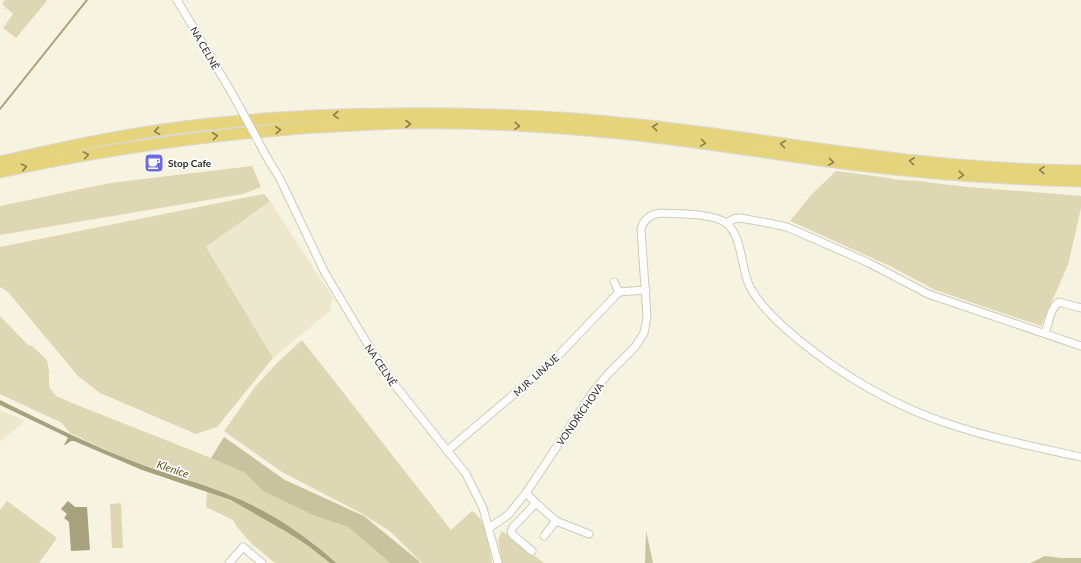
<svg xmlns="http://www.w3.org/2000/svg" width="1081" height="563" viewBox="0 0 1081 563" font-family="Lato,sans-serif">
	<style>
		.built { fill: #ece8ce }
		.green { fill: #ddd7b3 }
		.forest { fill: #c9c29f }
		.water { fill: #a7a17e }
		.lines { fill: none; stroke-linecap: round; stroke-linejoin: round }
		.stream { stroke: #a7a17e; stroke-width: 2 }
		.minor-casing { stroke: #cecbb9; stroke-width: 9 }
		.highway-casing { stroke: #d9d9d8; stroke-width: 13 }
		.minor { stroke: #fff; stroke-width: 7 }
		.highway { stroke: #e5d47b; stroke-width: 11 }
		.minor-bridge-casing { stroke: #cecbb9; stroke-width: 9; stroke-linecap: butt }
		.minor-bridge { stroke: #fff; stroke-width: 7 }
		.oneway { stroke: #888050 }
		.labels { text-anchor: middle; stroke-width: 3.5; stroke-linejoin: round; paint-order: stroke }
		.street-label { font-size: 10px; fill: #2c2b24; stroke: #fff }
		.poi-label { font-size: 10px; font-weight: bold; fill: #2c2b24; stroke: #fff; text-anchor: start }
		.water-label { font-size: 11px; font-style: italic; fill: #5e5318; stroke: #fff }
	</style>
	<rect width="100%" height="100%" fill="#f6f3e0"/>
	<g class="built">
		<path d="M270 201 333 298 331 303V310L273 358 206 247Z"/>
		<path d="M0 410 25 421 0 442Z"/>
	</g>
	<g class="green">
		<path d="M5 0H46L47 1 16 38 3 28 13 14 2 4Z"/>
		<path d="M252 166 261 187 243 194 0 235V206L110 183Z"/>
		<path d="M836 171 889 178C898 181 910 180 919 181 973 189 1027 191 1081 196V208L1068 265 1041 326 935 290 890 266 790 221 811 195Z"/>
		<path d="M264 194 270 201 206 247 273 358 217 427 196 434 100 393 78 376 8 292 0 287V247Z"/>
		<path d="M0 316 29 346 31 345 47 360 49 372V387L56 396 72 403 211 458 245 473 263 491 315 516 348 527 390 563H336L311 541 288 526 262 511 232 496 144 465 120 456 70 433 62 423 0 394Z"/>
		<path d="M302 340 451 530 472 511C487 519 489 547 492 563H422L391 532 361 513 282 472 224 431 255 387 278 362Z"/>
		<path d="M207 492 231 500 259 515 307 545 330 563H275L251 543 237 527 233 520 206 507Z"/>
		<path d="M7 501 57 538 39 563H0V510Z"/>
		<path d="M121 503 123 548H112L110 504Z"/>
		<path d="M502 531 544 563H502L498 540Z"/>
	</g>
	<g class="forest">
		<path d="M224 437 285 480 364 516 419 561 420 563H390L348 527 315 516 263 491 245 473 211 458Z"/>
		<path d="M646 531 653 563H645Z"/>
		<path d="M1045 556 1061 558H1081V563H1030Z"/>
	</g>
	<g class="water">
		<path d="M0 400C47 423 94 447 143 465 172 476 204 484 232 496 270 512 306 535 336 563H330L307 545 285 531 231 500 142 470 74 441H71L65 445H64L68 438 67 437 0 405Z"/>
		<path d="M68 501 75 507H87L90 550 71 551 69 522 64 518 67 514 61 509Z"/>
	</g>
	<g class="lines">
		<path class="stream" d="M0 109 87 0"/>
		<defs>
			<g id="minor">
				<path d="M177 0 233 95"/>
				<path d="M269 161 280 179 325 273 367 343 390 379 466 474 483 508 498 563"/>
				<path d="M727 223 733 219 740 218 768 223 787 227 869 263 928 294 1081 346"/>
				<path d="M614 282 619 292"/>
				<path d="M1045 333C1049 323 1050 308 1059 302L1081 308"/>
				<path d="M447 451 554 360 619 292 646 290"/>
				<path d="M526 493 536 503 513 527 511 532 513 535 532 551"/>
				<path d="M536 503 556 521 544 536"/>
				<path d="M556 521 589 534"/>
				<path d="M489 528 508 515 526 493 593 392 608 374 635 347 644 333 647 317 641 229C644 219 651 214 661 213 677 214 713 213 726 223 743 236 740 267 750 287 765 316 810 350 838 369 871 391 907 410 946 423 990 438 1036 447 1081 457"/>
				<path d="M229 563 243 547 262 563"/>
			</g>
			<g id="highway">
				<path d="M0 162C69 146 139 131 210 124 291 115 373 113 455 114 510 115 565 117 619 123 699 130 778 144 858 154 931 164 1006 170 1081 171"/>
				<path d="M0 172C123 145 248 129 374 124 455 120 538 125 619 133 699 141 778 155 858 165 931 174 1007 179 1081 181"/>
			</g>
		</defs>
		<use href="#minor" class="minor-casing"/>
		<use href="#highway" class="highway-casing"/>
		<use href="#minor" class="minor"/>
		<use href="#highway" class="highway"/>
		<defs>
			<path id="minor-bridge" d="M233 95 269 161"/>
		</defs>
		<use href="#minor-bridge" class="minor-bridge-casing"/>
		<use href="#minor-bridge" class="minor-bridge"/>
	</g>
	<defs><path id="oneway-chevron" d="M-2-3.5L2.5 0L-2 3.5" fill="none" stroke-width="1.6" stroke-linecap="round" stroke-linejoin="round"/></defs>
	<g class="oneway">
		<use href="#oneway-chevron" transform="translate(336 115) rotate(178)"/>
		<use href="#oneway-chevron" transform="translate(408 124)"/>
		<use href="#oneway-chevron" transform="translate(517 126) rotate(3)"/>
		<use href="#oneway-chevron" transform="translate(655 127) rotate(-174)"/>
		<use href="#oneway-chevron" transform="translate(278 130) rotate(-5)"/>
		<use href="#oneway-chevron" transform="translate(157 131) rotate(172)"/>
		<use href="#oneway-chevron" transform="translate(215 136) rotate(-7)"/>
		<use href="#oneway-chevron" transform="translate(703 143) rotate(9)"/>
		<use href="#oneway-chevron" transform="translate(783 144) rotate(-172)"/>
		<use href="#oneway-chevron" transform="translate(86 155) rotate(-11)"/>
		<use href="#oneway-chevron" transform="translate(912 161) rotate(-174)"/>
		<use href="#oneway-chevron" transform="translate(831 162) rotate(8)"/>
		<use href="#oneway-chevron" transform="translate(24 167) rotate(-13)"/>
		<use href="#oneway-chevron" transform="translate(1042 170) rotate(-177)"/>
		<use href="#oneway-chevron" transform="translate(961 175) rotate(4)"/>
	</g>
	<defs>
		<symbol id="cafe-square" viewBox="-11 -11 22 22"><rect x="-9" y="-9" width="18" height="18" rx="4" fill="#6b6ce5" stroke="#fff"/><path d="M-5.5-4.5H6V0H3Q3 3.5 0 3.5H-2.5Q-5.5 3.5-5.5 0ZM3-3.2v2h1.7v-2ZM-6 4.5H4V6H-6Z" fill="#fff"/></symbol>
	</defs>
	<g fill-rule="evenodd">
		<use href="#cafe-square" x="143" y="152" width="22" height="22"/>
	</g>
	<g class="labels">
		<g class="street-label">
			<text transform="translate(205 48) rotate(60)" y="4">NA CELNĚ</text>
			<text transform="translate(381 365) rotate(56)" y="4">NA CELNĚ</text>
			<text transform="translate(536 375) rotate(-42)" y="4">MJR. LINAJE</text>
			<text transform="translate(580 414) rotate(-55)" y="4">VONDŘICHOVA</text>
		</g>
		<g class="poi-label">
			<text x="168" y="167">Stop Cafe</text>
		</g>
		<g class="water-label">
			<text transform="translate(173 469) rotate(19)" y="4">Klenice</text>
		</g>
	</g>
</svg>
